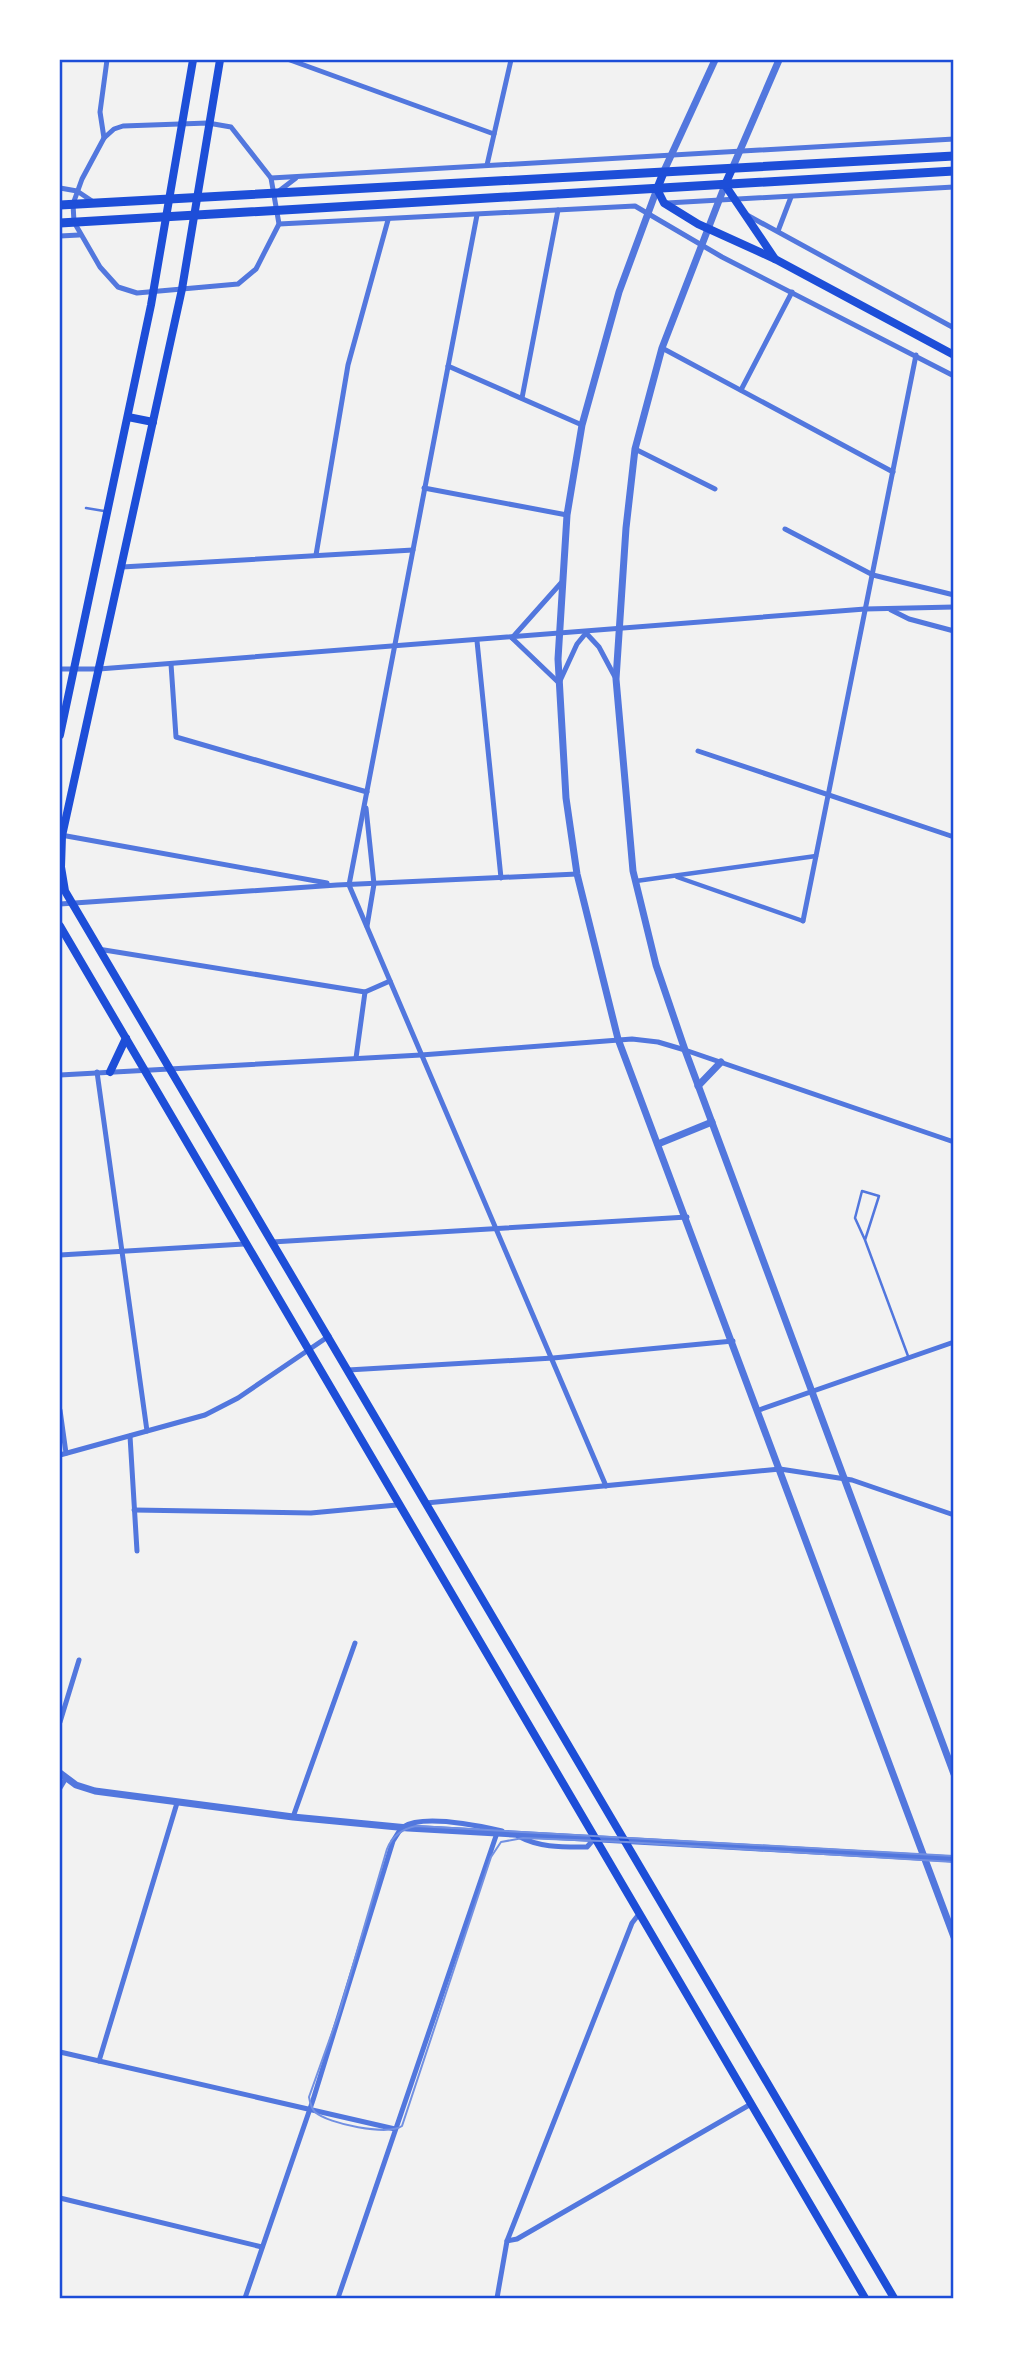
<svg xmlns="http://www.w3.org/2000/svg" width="1013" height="2358" viewBox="0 0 1013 2358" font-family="'Sofia Sans Condensed',sans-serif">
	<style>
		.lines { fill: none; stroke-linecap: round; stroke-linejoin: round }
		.service { stroke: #5277de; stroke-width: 2.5 }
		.pedestrian { stroke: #5277de; stroke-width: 4.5 }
		.minor { stroke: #5277de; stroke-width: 5 }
		.tertiary { stroke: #5277de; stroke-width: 7 }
		.secondary { stroke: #1d4ed8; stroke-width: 8 }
		.primary { stroke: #1d4ed8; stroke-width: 9 }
		.tram { stroke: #7290e2; stroke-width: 2 }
		.neatline { fill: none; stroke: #1d4ed8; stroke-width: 2.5 }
	</style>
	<rect width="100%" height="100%" fill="#f2f2f2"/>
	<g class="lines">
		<g class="service">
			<path d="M86 508 104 511"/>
			<path d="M865 1240 855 1218 862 1191 879 1196 865 1240 908 1356"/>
		</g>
		<g class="pedestrian">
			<path d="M677 877 803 921"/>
			<path d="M636 881 816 856"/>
		</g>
		<g class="minor">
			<path d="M290 60 494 134"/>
			<path d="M208 123 231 127 271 178 279 224 256 269 238 284 137 293 118 287 100 267 74 222 73 204 82 179 104 138 114 129 123 126Z"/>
			<path d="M104 138 100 112 107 60"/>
			<path d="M487 165 511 60"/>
			<path d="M271 178 954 139"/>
			<path d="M60 188 77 191 92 201"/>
			<path d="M279 191 296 178"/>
			<path d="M667 203 954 187"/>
			<path d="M747 215 954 328"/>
			<path d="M279 224 635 206 722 257 954 376"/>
			<path d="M778 231 791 197"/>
			<path d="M60 236 79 235"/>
			<path d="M662 348 893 472"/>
			<path d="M448 366 582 425"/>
			<path d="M741 390 792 292"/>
			<path d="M522 398 558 210"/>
			<path d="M635 449 715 489"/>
			<path d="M424 488 567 515"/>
			<path d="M785 529 873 575 954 595"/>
			<path d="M316 555 348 365 388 220"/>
			<path d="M122 567 413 550"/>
			<path d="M891 610 909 619 954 631"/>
			<path d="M586 633 599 647 615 677"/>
			<path d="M512 638 559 683 577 644 586 633"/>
			<path d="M512 638 561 583"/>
			<path d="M477 641 501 878"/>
			<path d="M171 664 176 737 367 792"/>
			<path d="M60 669H99L865 609 954 607"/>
			<path d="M698 751 954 837"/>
			<path d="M366 808 374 884 367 926"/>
			<path d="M61 835 327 883"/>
			<path d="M349 885 477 215"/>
			<path d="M349 885 606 1486"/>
			<path d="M60 904 337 885 577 874"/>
			<path d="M803 921 916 355"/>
			<path d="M98 949 365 992 390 981"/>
			<path d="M356 1058 365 992"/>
			<path d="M97 1072 147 1431"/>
			<path d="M60 1075 421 1055 632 1039 658 1042 685 1050 954 1142"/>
			<path d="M272 1242 687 1217"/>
			<path d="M60 1255 244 1244"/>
			<path d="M348 1370 553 1358 733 1341"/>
			<path d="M60 1410 66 1453"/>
			<path d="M759 1410 954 1342"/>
			<path d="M130 1436 137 1551"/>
			<path d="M60 1455 205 1415 238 1398 329 1336"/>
			<path d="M426 1503 780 1469 852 1480 954 1515"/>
			<path d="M134 1510 311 1513 397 1505"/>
			<path d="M60 1722 79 1660"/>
			<path d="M60 1788 66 1778"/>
			<path d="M293 1817 355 1643"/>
			<path d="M518 1836C540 1848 563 1847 587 1847L594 1839"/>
			<path d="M60 2052 395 2129"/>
			<path d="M99 2061 177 1803"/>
			<path d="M60 2198 262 2247"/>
			<path d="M507 2241 517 2239 751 2104"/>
			<path d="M245 2298 313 2100 393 1841C396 1837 399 1830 403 1827 423 1814 480 1826 502 1831"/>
			<path d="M338 2298 497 1833"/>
			<path d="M497 2298 507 2241 632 1923 639 1914"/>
		</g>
		<g class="tertiary">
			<path d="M732 169 779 60"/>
			<path d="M663 173 715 60"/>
			<path d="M725 185 662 348 635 449 626 528 616 679 633 871 656 965 685 1050 954 1774"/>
			<path d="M657 189 619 292 582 425 567 515 558 659 566 798 577 874 618 1039 954 1937"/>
			<path d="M698 1086 721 1062"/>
			<path d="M658 1144 712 1122"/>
			<path d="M60 1773 76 1785 95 1791 293 1817 408 1828 954 1859"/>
		</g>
		<g class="secondary">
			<path d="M220 60 182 289 62 836 61 867 65 891 894 2298"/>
			<path d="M732 169 725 185 775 259"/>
			<path d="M663 174 657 189 664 203 698 224 775 259 954 355"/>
			<path d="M128 417 153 422"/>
			<path d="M60 735 151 305 193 60"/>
			<path d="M60 926 865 2298"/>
			<path d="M110 1072 126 1038"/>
		</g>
		<g class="primary">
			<path d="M60 205 954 156"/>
			<path d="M60 223 954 171"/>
		</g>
		<path class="tram" d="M954 1856 416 1826C402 1829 392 1836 387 1849L339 2013 309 2097C310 2103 311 2108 315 2112 328 2124 388 2136 402 2126L491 1857 501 1842 523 1838 626 1842 954 1862"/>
	</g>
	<rect width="1013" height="2358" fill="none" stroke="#ffffff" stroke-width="122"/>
	<rect x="61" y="61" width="891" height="2236" class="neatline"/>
</svg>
